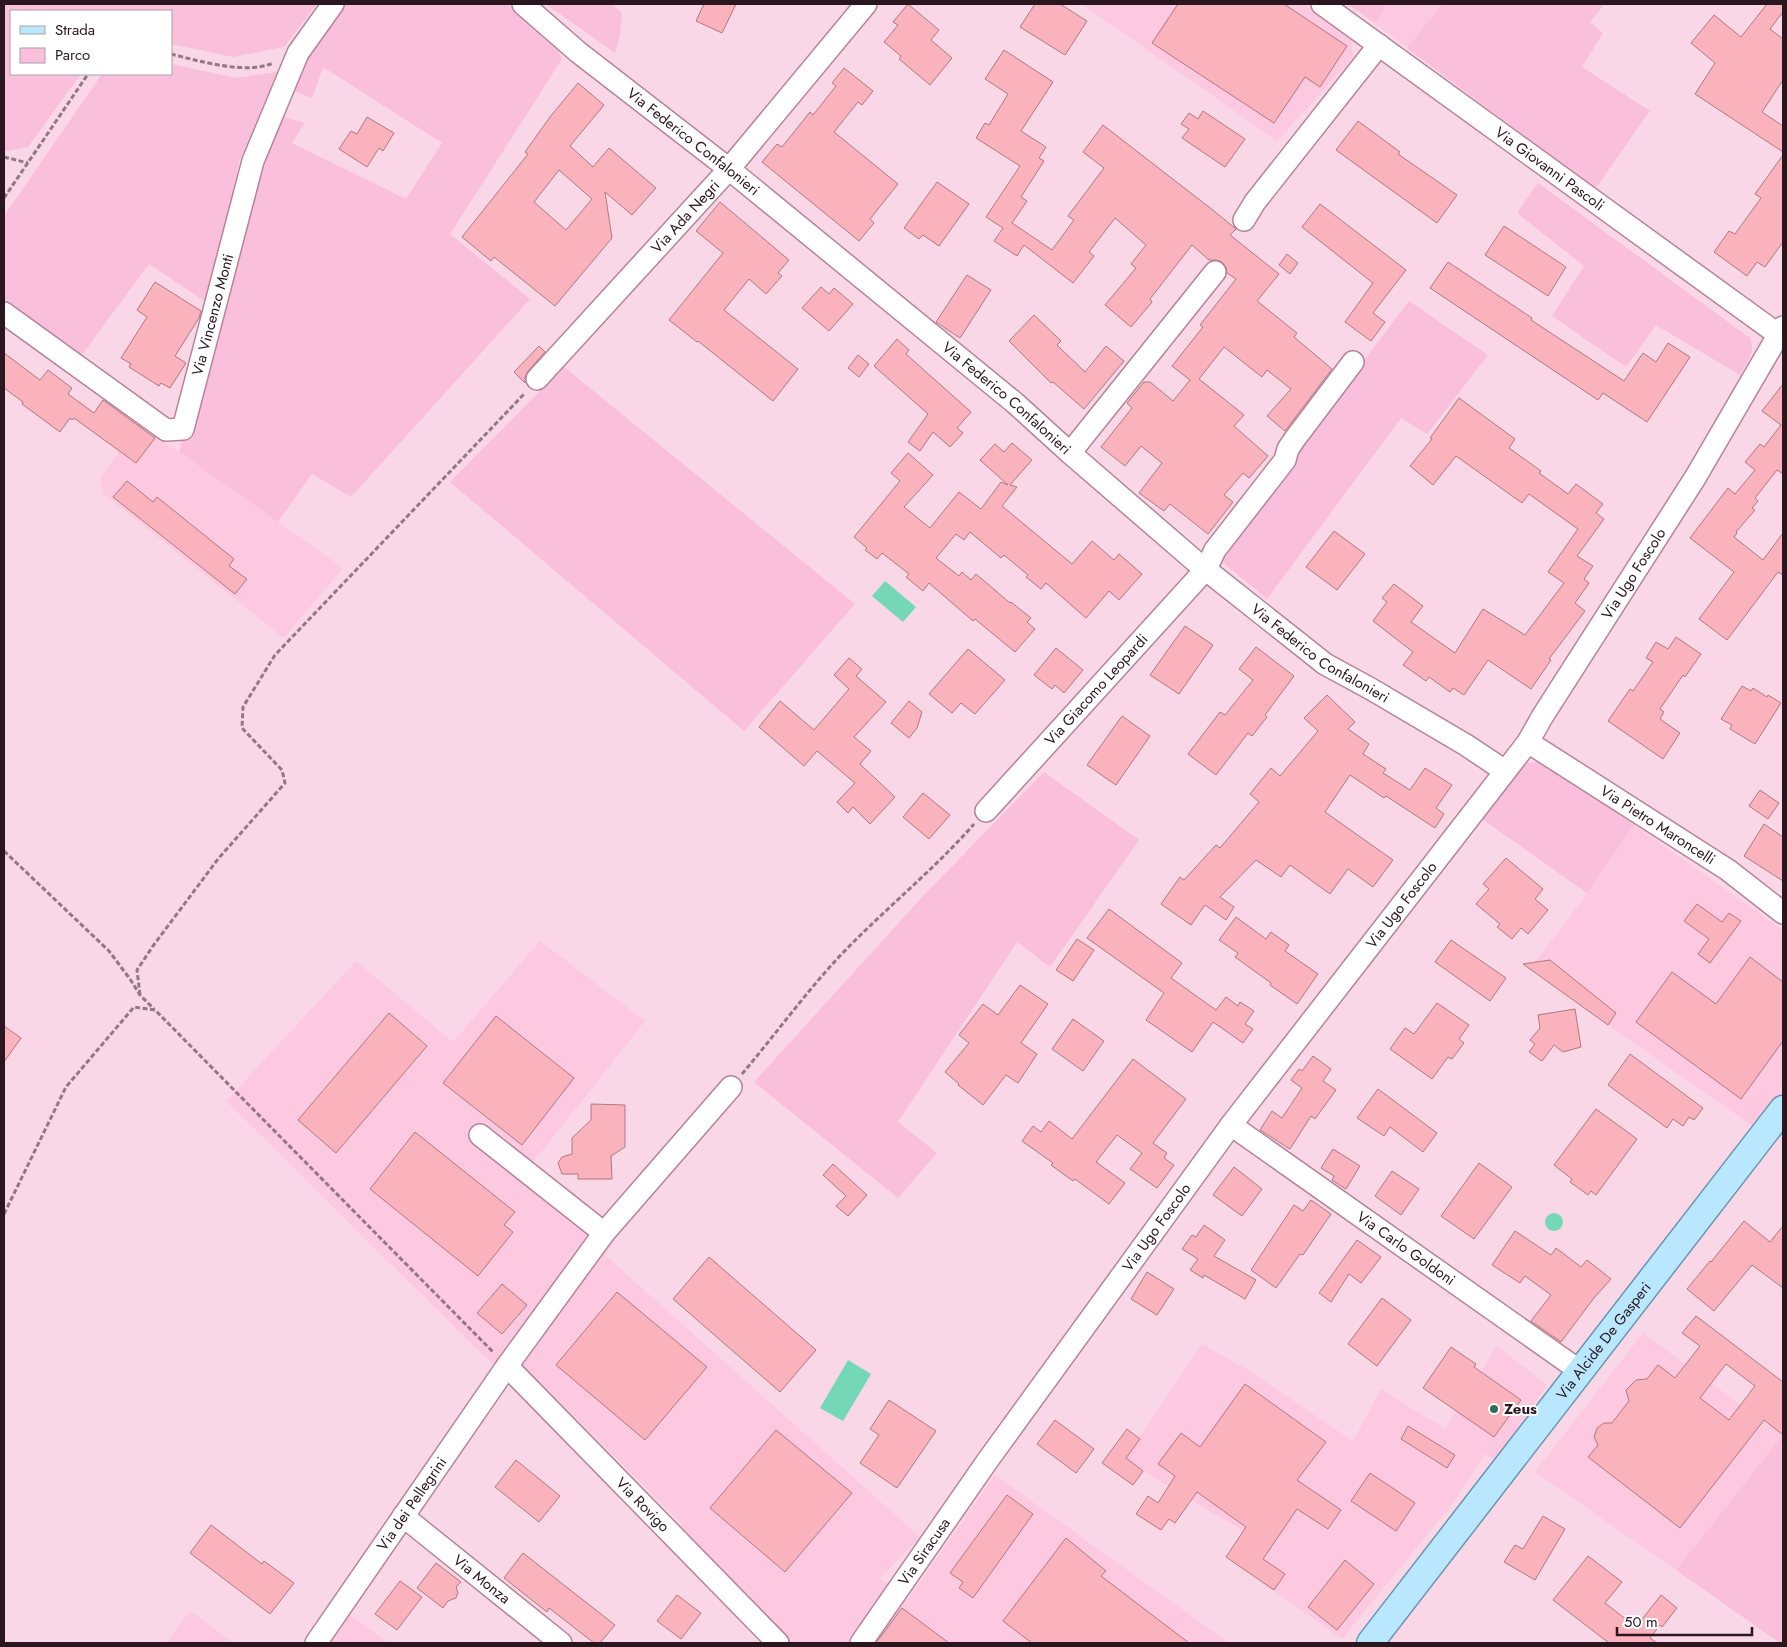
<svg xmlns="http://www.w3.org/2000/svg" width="1787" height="1647" viewBox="0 0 1787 1647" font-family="Jost,sans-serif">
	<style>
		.built { fill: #fdc9e0 }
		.green { fill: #fabfda }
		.water { fill: #74d7b6 }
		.building { fill: #fab2bc; stroke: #b17880; fill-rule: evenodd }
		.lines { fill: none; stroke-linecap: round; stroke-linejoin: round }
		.minor-casing { stroke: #b7839b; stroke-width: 24 }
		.major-casing { stroke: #6994af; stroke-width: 29 }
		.path { stroke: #937884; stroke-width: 3; stroke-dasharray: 5 2.5; stroke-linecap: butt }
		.minor { stroke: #fff; stroke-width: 21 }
		.major { stroke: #b9e8fe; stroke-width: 26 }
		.poi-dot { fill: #2e6c59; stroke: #fff; stroke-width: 2 }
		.labels { text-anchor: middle; stroke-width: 4; stroke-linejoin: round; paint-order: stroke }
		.street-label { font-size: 15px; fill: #2a161f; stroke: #fff }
		.poi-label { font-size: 15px; font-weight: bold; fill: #2a161f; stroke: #fff; text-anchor: start }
	</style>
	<rect width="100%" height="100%" fill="#f9d7e6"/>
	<g class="built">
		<path d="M1082 4H1304L1351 38 1353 58 1277 141Z"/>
		<path d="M1387 4H1442L1407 48 1375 23Z"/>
		<path d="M156 436 343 568 284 638 104 494 100 478 120 451 136 463Z"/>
		<path d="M1634 825 1783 930V1095L1757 1129 1608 1025 1529 968 1543 952 1587 893Z"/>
		<path d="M540 941 645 1021 532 1164 615 1240 605 1255 920 1537 880 1578 908 1599 995 1475 1229 1643H761L661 1541 682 1524 544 1386 494 1366 226 1101 356 961 453 1042Z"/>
		<path d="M1643 1333 1783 1436 1676 1570 1535 1472Z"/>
		<path d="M1202 1344 1248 1370 1353 1441 1381 1389 1445 1429 1497 1346 1547 1385 1496 1460 1485 1454 1453 1503 1342 1639 1226 1557 1243 1531 1143 1471 1126 1458Z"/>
		<path d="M190 1611 234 1643H166Z"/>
		<path d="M350 1615 388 1643H331Z"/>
	</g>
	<g class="green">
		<path d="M4 4H317L284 47 233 57 171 44V11H11V74H81L28 147 7 151 4 150Z"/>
		<path d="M344 4H507L556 45 562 59 450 234 530 299 351 497 312 474 278 522 179 452 278 115 305 123 292 143 406 199 442 143 323 67 312 98 293 91 307 55Z"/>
		<path d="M546 4H612L622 13 620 34 615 53Z"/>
		<path d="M1348 4H1387L1375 23Z"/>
		<path d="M1442 4H1605L1590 22 1603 33 1582 67 1650 111 1595 189 1407 48Z"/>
		<path d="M171 64 236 78 277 72 239 162 209 304 149 264 81 356 4 302V216L102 74H171Z"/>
		<path d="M1538 183 1750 338C1756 352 1747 362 1740 375L1656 325 1626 367 1552 316 1584 266 1517 213Z"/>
		<path d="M1409 301 1488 355 1427 434 1401 418 1267 599 1215 556Z"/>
		<path d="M564 367 855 604 744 731 450 482Z"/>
		<path d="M1537 762 1552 767 1634 825 1587 893 1482 819 1515 773 1527 763Z"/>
		<path d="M1044 772 1139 840 1050 967 1017 942 898 1122 937 1153 898 1198 754 1082 924 895Z"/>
		<path d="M1783 1435V1643H1780L1676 1570Z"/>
	</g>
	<g class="water">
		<path d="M885 581 916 607 903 622 872 596Z"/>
		<circle cx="1554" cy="1222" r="9"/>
		<path d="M848 1360 871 1374 843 1421 820 1408Z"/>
	</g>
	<g class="building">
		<path d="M704 4H736L722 33 696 21Z"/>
		<path d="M908 4 939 30 931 40 952 58 930 85 899 59 901 56 884 42 898 25 893 22Z"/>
		<path d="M1035 4H1060L1087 21 1065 55 1020 27Z"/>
		<path d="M1178 4H1284L1347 46 1320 87 1305 77 1274 123 1152 43Z"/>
		<path d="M1767 4H1783V12L1770 29 1783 39V80L1762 112 1783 126V152L1695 94 1715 63 1691 43 1714 15 1741 37Z"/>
		<path d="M1004 50 1053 82 1021 131 1046 147 1039 158 1044 161 1021 197 1027 201 1012 223 1052 250 1074 220 1068 216 1104 168 1083 152 1103 125 1214 211 1236 229 1230 235 1279 274 1257 301 1297 333 1294 337 1332 369 1285 431 1267 416 1291 389 1267 370 1262 377 1224 347 1199 379 1244 415 1234 426 1268 456 1249 478 1243 473 1224 495 1233 502 1208 534 1170 504 1164 511 1139 493 1162 463 1141 446 1125 466 1101 447 1132 408 1127 403 1144 382H1150L1173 401 1190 380 1172 366 1203 327 1200 325 1236 279 1227 273 1226 267 1222 262 1217 260H1209L1192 245 1150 299 1152 302 1131 327 1105 305 1136 268 1131 264 1146 245 1115 218 1089 252 1094 256 1073 283 1024 245 1017 256 994 241 1003 228 986 217 1020 166 976 138 985 123 989 125 1008 94 985 79Z"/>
		<path d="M844 68 873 91 862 105 858 102 834 132 898 184 870 219 874 223 859 241 762 162 777 144 782 147 810 112 813 115 836 86 832 83Z"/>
		<path d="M578 83 604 105 570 146 593 167 609 148 656 188 632 215 605 192 612 238 555 306 494 257 491 261 462 237 528 154 525 152 550 117ZM559 170 592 199 566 230 534 202Z"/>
		<path d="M1203 111 1245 139 1225 167 1182 138 1189 129 1181 124 1189 113 1198 119Z"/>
		<path d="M367 117 394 133 383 151 379 148 367 167 339 149 351 131 357 134Z"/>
		<path d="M1358 121 1400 152 1398 154 1457 195 1437 223 1336 150Z"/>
		<path d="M1783 155V242L1765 267 1757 262 1747 276 1714 252 1729 231 1735 234 1761 198 1755 194Z"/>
		<path d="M937 182 969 204 939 246 923 235 919 239 904 228Z"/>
		<path d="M720 202 789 260 778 273 782 276 766 294 749 279 724 310 798 369 773 401 698 341 697 342 669 320 723 253 696 231Z"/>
		<path d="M1320 204 1406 270 1373 313 1385 322 1371 341 1345 322 1373 283 1302 227Z"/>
		<path d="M1504 226 1566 267 1548 296 1485 255Z"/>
		<path d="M1287 254 1298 263 1290 274 1279 265Z"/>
		<path d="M1448 262 1532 318 1531 320 1624 381 1643 353 1656 362 1668 343 1690 357 1647 422 1603 393 1598 400 1430 288Z"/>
		<path d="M967 275 991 290 960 338 936 322Z"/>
		<path d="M155 282 201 311 199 318 175 356 186 363 170 388 161 383 159 386 129 367 131 364 121 358 147 317 137 310Z"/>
		<path d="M821 287 829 294 834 288 853 304 829 331 802 308Z"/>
		<path d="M1034 315 1061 341 1057 345 1085 372 1106 346 1124 361 1084 409 1053 382 1051 383 1009 341Z"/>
		<path d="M897 339 909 350 906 354 971 412 957 428 963 433 950 447 933 432 920 451 908 442 928 414 874 366Z"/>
		<path d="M539 346 545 352 528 371 525 377V383L514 372Z"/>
		<path d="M4 353 40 380 48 370 72 388 68 394 94 413 103 400 155 438 136 463 74 418 72 420 70 418 60 432 22 404 23 402 4 388Z"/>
		<path d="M858 355 869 364 859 377 848 368Z"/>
		<path d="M1783 384V474L1777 470 1755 498 1758 501 1752 508 1755 510 1736 532 1737 533 1734 537 1763 560 1783 533V575L1778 572 1727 640 1699 619 1734 572 1690 538 1728 488 1735 494 1755 470 1745 462 1760 444 1764 447 1781 425 1762 411Z"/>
		<path d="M1459 398 1515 439 1509 448 1541 471 1539 473 1568 494 1576 484 1603 504 1596 513 1604 519 1577 556 1593 566 1584 579 1589 583 1575 603 1585 611 1549 659 1551 660 1531 689 1488 660 1464 695 1453 688 1450 692 1429 677 1426 681 1403 665 1413 652 1373 621 1387 602 1382 598 1394 584 1423 606 1411 622 1455 653 1483 609 1525 635 1564 583 1548 572 1578 529 1529 494 1522 503 1456 456 1433 485 1410 466 1432 439 1430 438Z"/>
		<path d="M1012 443 1032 460 1010 485 1017 487 1002 506 1072 564 1092 541 1114 560 1119 554 1142 574 1119 600 1109 591 1086 618 1046 583 1041 589 1026 577 1028 575 1004 555 1001 558 970 532 964 540 956 534 936 558 959 576 962 572 971 580 976 574 1010 603 1011 602 1031 618 1027 622 1035 629 1015 652 975 619 973 621 929 583 923 591 906 577 909 574 882 553 877 559 865 550 867 548 854 537 900 481 891 473 908 453 933 475 904 507 930 528 959 492 981 509 1001 482 1008 485 980 460 995 444 1004 452Z"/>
		<path d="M127 481 153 502 157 497 234 559 229 566 247 579 235 594 113 497Z"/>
		<path d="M1334 531 1365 554 1337 590 1306 567Z"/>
		<path d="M1185 626 1213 645 1179 694 1150 675Z"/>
		<path d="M1676 637 1701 654 1685 677 1683 675 1660 709 1664 712 1660 719 1680 733 1663 759 1608 721 1630 689 1633 691 1653 662 1646 658 1656 642 1668 649Z"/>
		<path d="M1256 647 1294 676 1265 715 1267 717 1252 736 1248 733 1216 775 1188 754 1220 712 1225 715 1253 680 1239 669Z"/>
		<path d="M1056 648 1083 670 1064 693 1055 685 1052 689 1034 675Z"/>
		<path d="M968 649 1005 680 975 714 961 703 952 713 929 694Z"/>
		<path d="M849 658 862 669 856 676 886 702 854 737 871 751 860 764 895 797 870 824 853 807 848 813 837 802 855 783 817 751 804 766 759 727 780 701 814 730 849 689 834 675Z"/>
		<path d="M1742 686 1751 691 1753 688 1767 697 1768 695 1781 703 1755 744 1730 729 1732 725 1721 719Z"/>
		<path d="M1327 695 1355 722 1348 729 1369 744 1363 754 1386 769 1383 773 1410 790 1425 768 1452 785 1436 808 1444 814 1435 828 1386 796 1384 798 1350 775 1325 812 1393 860 1373 887 1348 869 1330 894 1290 865 1281 877 1256 860 1220 897 1234 907 1226 920 1205 905 1191 925 1161 904 1180 877 1184 880 1216 845 1220 848 1259 802 1250 794 1271 768 1280 776 1318 731 1304 718Z"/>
		<path d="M909 701 922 712 917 728 909 738 891 723Z"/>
		<path d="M1122 716 1150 736 1116 785 1087 765Z"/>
		<path d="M1760 790 1779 803 1768 819 1749 806Z"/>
		<path d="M923 793 950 815 929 839 903 817Z"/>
		<path d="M1764 824 1783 837V881L1744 856Z"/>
		<path d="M1506 858 1543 889 1535 899 1548 910 1528 934 1521 928 1512 939 1497 927 1500 924 1476 904 1489 889 1483 884Z"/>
		<path d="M1697 904 1722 922 1729 913 1741 921 1710 963 1698 954 1709 939 1684 921Z"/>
		<path d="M1109 909 1182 963 1171 978 1216 1010 1226 997 1238 1006 1240 1002 1254 1011 1245 1024 1253 1029 1243 1043 1213 1022 1192 1052 1146 1020 1164 993 1087 938Z"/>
		<path d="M1236 917 1266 939 1271 932 1289 945 1285 951 1318 974 1297 1004 1270 985 1271 983 1235 957 1238 953 1219 940Z"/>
		<path d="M1077 939 1094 950 1073 981 1056 970Z"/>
		<path d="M1451 940 1506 978 1490 1001 1435 962Z"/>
		<path d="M1750 957 1783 982V1041L1741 1099 1636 1022 1672 972 1716 1004Z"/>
		<path d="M1550 960 1616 1013 1608 1025 1523 964Z"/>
		<path d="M1020 985 1048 1004 1021 1043 1037 1054 1018 1083 1006 1075 983 1105 958 1085 959 1084 945 1072 969 1043 959 1035 983 1004 998 1015Z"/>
		<path d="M1437 1003 1469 1025 1459 1039 1464 1043 1452 1059 1448 1057 1432 1079 1390 1049 1405 1028 1414 1034Z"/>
		<path d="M1575 1009 1581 1047 1563 1052 1554 1045 1542 1061 1529 1052 1535 1044 1530 1040 1540 1028 1538 1015Z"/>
		<path d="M389 1013 427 1046 336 1153 298 1120Z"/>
		<path d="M496 1016 574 1078 522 1145 443 1083Z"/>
		<path d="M1073 1019 1104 1041 1083 1071 1052 1049Z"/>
		<path d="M4 1026 21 1038 4 1062Z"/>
		<path d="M1630 1054 1703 1108 1694 1120 1689 1117 1683 1126 1673 1119 1667 1128 1608 1085Z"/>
		<path d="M1313 1056 1331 1069 1323 1081 1336 1090 1315 1119 1311 1116 1290 1149 1260 1130 1272 1111 1282 1118 1302 1088 1291 1080 1299 1069 1302 1071Z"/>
		<path d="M1133 1059 1186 1099 1153 1143 1167 1153 1164 1158 1174 1165 1157 1188 1130 1169 1142 1153 1117 1135 1096 1162 1125 1183 1109 1204 1075 1179 1073 1181 1051 1165 1053 1163 1022 1141 1033 1126 1041 1132 1049 1121 1072 1139Z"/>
		<path d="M1378 1089 1437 1133 1423 1152 1390 1127 1384 1136 1357 1118Z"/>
		<path d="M591 1104 625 1105V1147L611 1156 612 1179H578V1174H562L558 1163 562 1157 572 1154V1138L591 1120Z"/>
		<path d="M1596 1109 1637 1139 1596 1195 1591 1191 1588 1195 1570 1182 1572 1179 1554 1165Z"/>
		<path d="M415 1132 515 1212 504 1225 513 1232 478 1276 370 1189Z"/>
		<path d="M1333 1149 1360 1166 1346 1189 1332 1180 1334 1176 1321 1168Z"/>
		<path d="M1479 1163 1512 1187 1474 1239 1441 1216Z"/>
		<path d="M833 1164 867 1195 848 1216 836 1206 846 1196 823 1175Z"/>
		<path d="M1234 1167 1262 1189 1242 1216 1213 1195Z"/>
		<path d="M1392 1171 1419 1189 1401 1215 1375 1196Z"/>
		<path d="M1311 1200 1331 1214 1303 1255 1300 1254 1276 1288 1251 1270 1294 1205 1303 1211Z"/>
		<path d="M1744 1221 1770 1242 1783 1226V1288L1752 1265 1714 1311 1687 1289 1710 1261 1711 1262Z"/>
		<path d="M1204 1225 1225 1240 1214 1256 1256 1280 1245 1299 1204 1275 1203 1278 1190 1270 1198 1259 1182 1249 1192 1235 1196 1237Z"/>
		<path d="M1515 1231 1551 1255 1556 1248 1581 1267 1587 1260 1611 1279 1594 1298 1561 1342 1531 1321 1551 1295 1525 1276 1520 1283 1492 1265Z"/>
		<path d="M1357 1240 1381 1257 1361 1283 1349 1274 1331 1302 1319 1293Z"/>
		<path d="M709 1257 816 1350 780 1392 673 1299Z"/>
		<path d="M1147 1272 1174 1289 1157 1315 1131 1299Z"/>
		<path d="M502 1284 527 1305 502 1334 477 1313Z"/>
		<path d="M617 1292 707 1367 645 1440 556 1365Z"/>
		<path d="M1382 1298 1411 1320 1377 1366 1348 1344Z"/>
		<path d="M1696 1316 1783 1382V1435L1764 1420 1680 1528 1588 1457 1598 1445 1594 1437 1597 1428 1604 1423H1612L1629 1401 1626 1390 1636 1380 1647 1379 1658 1365 1675 1378 1700 1346 1682 1333ZM1726 1364 1755 1386 1729 1420 1700 1398Z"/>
		<path d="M1451 1347 1476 1364 1474 1367 1521 1400 1494 1437 1423 1388Z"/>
		<path d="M1245 1384 1326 1442 1297 1480 1341 1510 1328 1529 1297 1509 1263 1559 1285 1574 1274 1590 1226 1557 1246 1527 1197 1492 1175 1523 1169 1519 1161 1530 1136 1514 1148 1496 1158 1503 1175 1476 1158 1464 1181 1433 1200 1447Z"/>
		<path d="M889 1400 936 1431 897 1488 860 1463 879 1435 870 1429Z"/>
		<path d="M1055 1420 1094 1449 1076 1473 1037 1444Z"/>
		<path d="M1408 1426 1455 1455 1447 1468 1401 1439Z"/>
		<path d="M1127 1429 1140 1439 1126 1458 1143 1471 1133 1485 1102 1463Z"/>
		<path d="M776 1430 852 1493 785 1572 710 1508Z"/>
		<path d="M516 1460 560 1496 539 1522 495 1487Z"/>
		<path d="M1370 1473 1415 1503 1396 1531 1351 1501Z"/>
		<path d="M1007 1495 1033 1514 973 1598 959 1588 963 1582 950 1573Z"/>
		<path d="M1543 1516 1565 1529 1535 1580 1504 1562 1515 1545 1523 1549Z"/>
		<path d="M211 1525 262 1564 264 1561 294 1583 270 1614 190 1553Z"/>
		<path d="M1066 1538 1106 1571 1101 1576 1189 1643H1032L1003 1621Z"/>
		<path d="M523 1553 615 1625 600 1643H594L549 1608 547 1612 504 1578Z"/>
		<path d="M1588 1556 1622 1582 1605 1603 1636 1627 1661 1595 1677 1608 1662 1627 1660 1625 1650 1638 1657 1643H1609L1553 1600Z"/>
		<path d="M1345 1560 1374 1584 1337 1630 1308 1607Z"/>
		<path d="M436 1563 461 1582 456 1587 458 1593 456 1598 448 1601 443 1608 417 1588Z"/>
		<path d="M400 1581 422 1597 397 1630 375 1614Z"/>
		<path d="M677 1595 701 1613 681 1639 657 1621Z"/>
		<path d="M902 1608 949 1643H876Z"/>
	</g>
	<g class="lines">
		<defs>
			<g id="minor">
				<path id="s1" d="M523 4 578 52 729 169 1015 403 1070 453 1195 561 1325 664 1371 689 1466 745 1505 771"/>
				<path id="s2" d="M1322 4 1779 335"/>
				<path d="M1244 220 1255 202 1379 45"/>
				<path id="s3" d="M4 313 166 430 183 429 253 161 298 53 333 4"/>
				<path id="s4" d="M537 379 729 169 866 4"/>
				<path d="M1070 453 1215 272"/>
				<path id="s5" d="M1528 742 1728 870 1783 913"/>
				<path id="s6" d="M986 811 1206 569 1215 550 1285 460 1288 449 1294 440 1353 362"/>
				<path id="s7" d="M1231 1125 1580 1371"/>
				<path d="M480 1135 604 1233"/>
				<path id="s8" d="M507 1366 778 1643"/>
				<path id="s9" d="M403 1516 561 1643"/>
				<path id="s10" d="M316 1643 507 1366 604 1233 731 1087"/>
				<path id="s11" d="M861 1643 988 1460 1231 1125 1528 742 1542 717 1695 478 1783 327"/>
			</g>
			<g id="major">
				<path id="s12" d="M1370 1643 1783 1109"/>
			</g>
		</defs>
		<use href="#minor" class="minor-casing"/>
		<use href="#major" class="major-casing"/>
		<g class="path">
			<path d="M171 54C199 61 246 75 273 63"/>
			<path d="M4 157 28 163"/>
			<path d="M4 198 88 74"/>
			<path d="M4 851 109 951 130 979 140 995 154 1009"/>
			<path d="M140 995 137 970 153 946 218 859 285 783 282 770 242 728 243 707 275 655 525 393"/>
			<path d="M742 1074C774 1036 804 995 837 959 881 912 932 872 974 824"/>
			<path d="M4 1214 66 1087 134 1007 155 1010 494 1353"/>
		</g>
		<use href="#minor" class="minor"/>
		<use href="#major" class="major"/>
	</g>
	<circle class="poi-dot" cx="1494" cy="1409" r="5"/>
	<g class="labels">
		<g class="street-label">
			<text dy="5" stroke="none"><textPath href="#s1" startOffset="219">Via Federico Confalonieri</textPath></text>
			<text dy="5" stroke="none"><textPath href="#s2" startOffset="281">Via Giovanni Pascoli</textPath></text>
			<text dy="5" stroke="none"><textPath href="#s4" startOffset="220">Via Ada Negri</textPath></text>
			<text dy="5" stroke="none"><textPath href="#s3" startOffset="335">Via Vincenzo Monti</textPath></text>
			<text dy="5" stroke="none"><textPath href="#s1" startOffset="624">Via Federico Confalonieri</textPath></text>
			<text dy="5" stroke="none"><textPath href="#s11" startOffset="1320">Via Ugo Foscolo</textPath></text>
			<text dy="5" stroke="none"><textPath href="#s1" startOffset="1029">Via Federico Confalonieri</textPath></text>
			<text dy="5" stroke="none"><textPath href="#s6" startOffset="164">Via Giacomo Leopardi</textPath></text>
			<text dy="5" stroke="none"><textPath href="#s5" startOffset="154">Via Pietro Maroncelli</textPath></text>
			<text dy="5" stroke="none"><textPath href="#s11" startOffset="915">Via Ugo Foscolo</textPath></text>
			<text dy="5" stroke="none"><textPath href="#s11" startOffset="510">Via Ugo Foscolo</textPath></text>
			<text dy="5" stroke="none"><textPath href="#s7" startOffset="214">Via Carlo Goldoni</textPath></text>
			<text dy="5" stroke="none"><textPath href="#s12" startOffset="382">Via Alcide De Gasperi</textPath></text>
			<text dy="5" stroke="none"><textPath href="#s10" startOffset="169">Via dei Pellegrini</textPath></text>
			<text dy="5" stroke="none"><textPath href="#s8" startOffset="194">Via Rovigo</textPath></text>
			<text dy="5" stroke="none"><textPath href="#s11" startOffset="111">Via Siracusa</textPath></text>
			<text dy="5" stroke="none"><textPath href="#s9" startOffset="101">Via Monza</textPath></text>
		</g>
		<g class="poi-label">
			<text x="1504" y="1414">Zeus</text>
		</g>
	</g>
	<rect width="1787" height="1647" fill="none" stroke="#2a161f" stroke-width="10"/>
	<rect x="10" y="10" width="162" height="65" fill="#ffffff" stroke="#aaa2a5"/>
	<rect x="20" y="26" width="25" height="8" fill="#b9e8fe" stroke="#aaa2a5"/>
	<text x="55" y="35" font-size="15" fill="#2a161f">Strada</text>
	<rect x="20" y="48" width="25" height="15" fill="#fabfda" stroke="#aaa2a5"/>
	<text x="55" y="60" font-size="15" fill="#2a161f">Parco</text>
	<path d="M1617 1627v8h135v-8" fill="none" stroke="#2a161f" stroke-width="2.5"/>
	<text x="1624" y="1627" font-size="15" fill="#2a161f" stroke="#ffffff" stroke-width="4" paint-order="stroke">50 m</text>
</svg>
